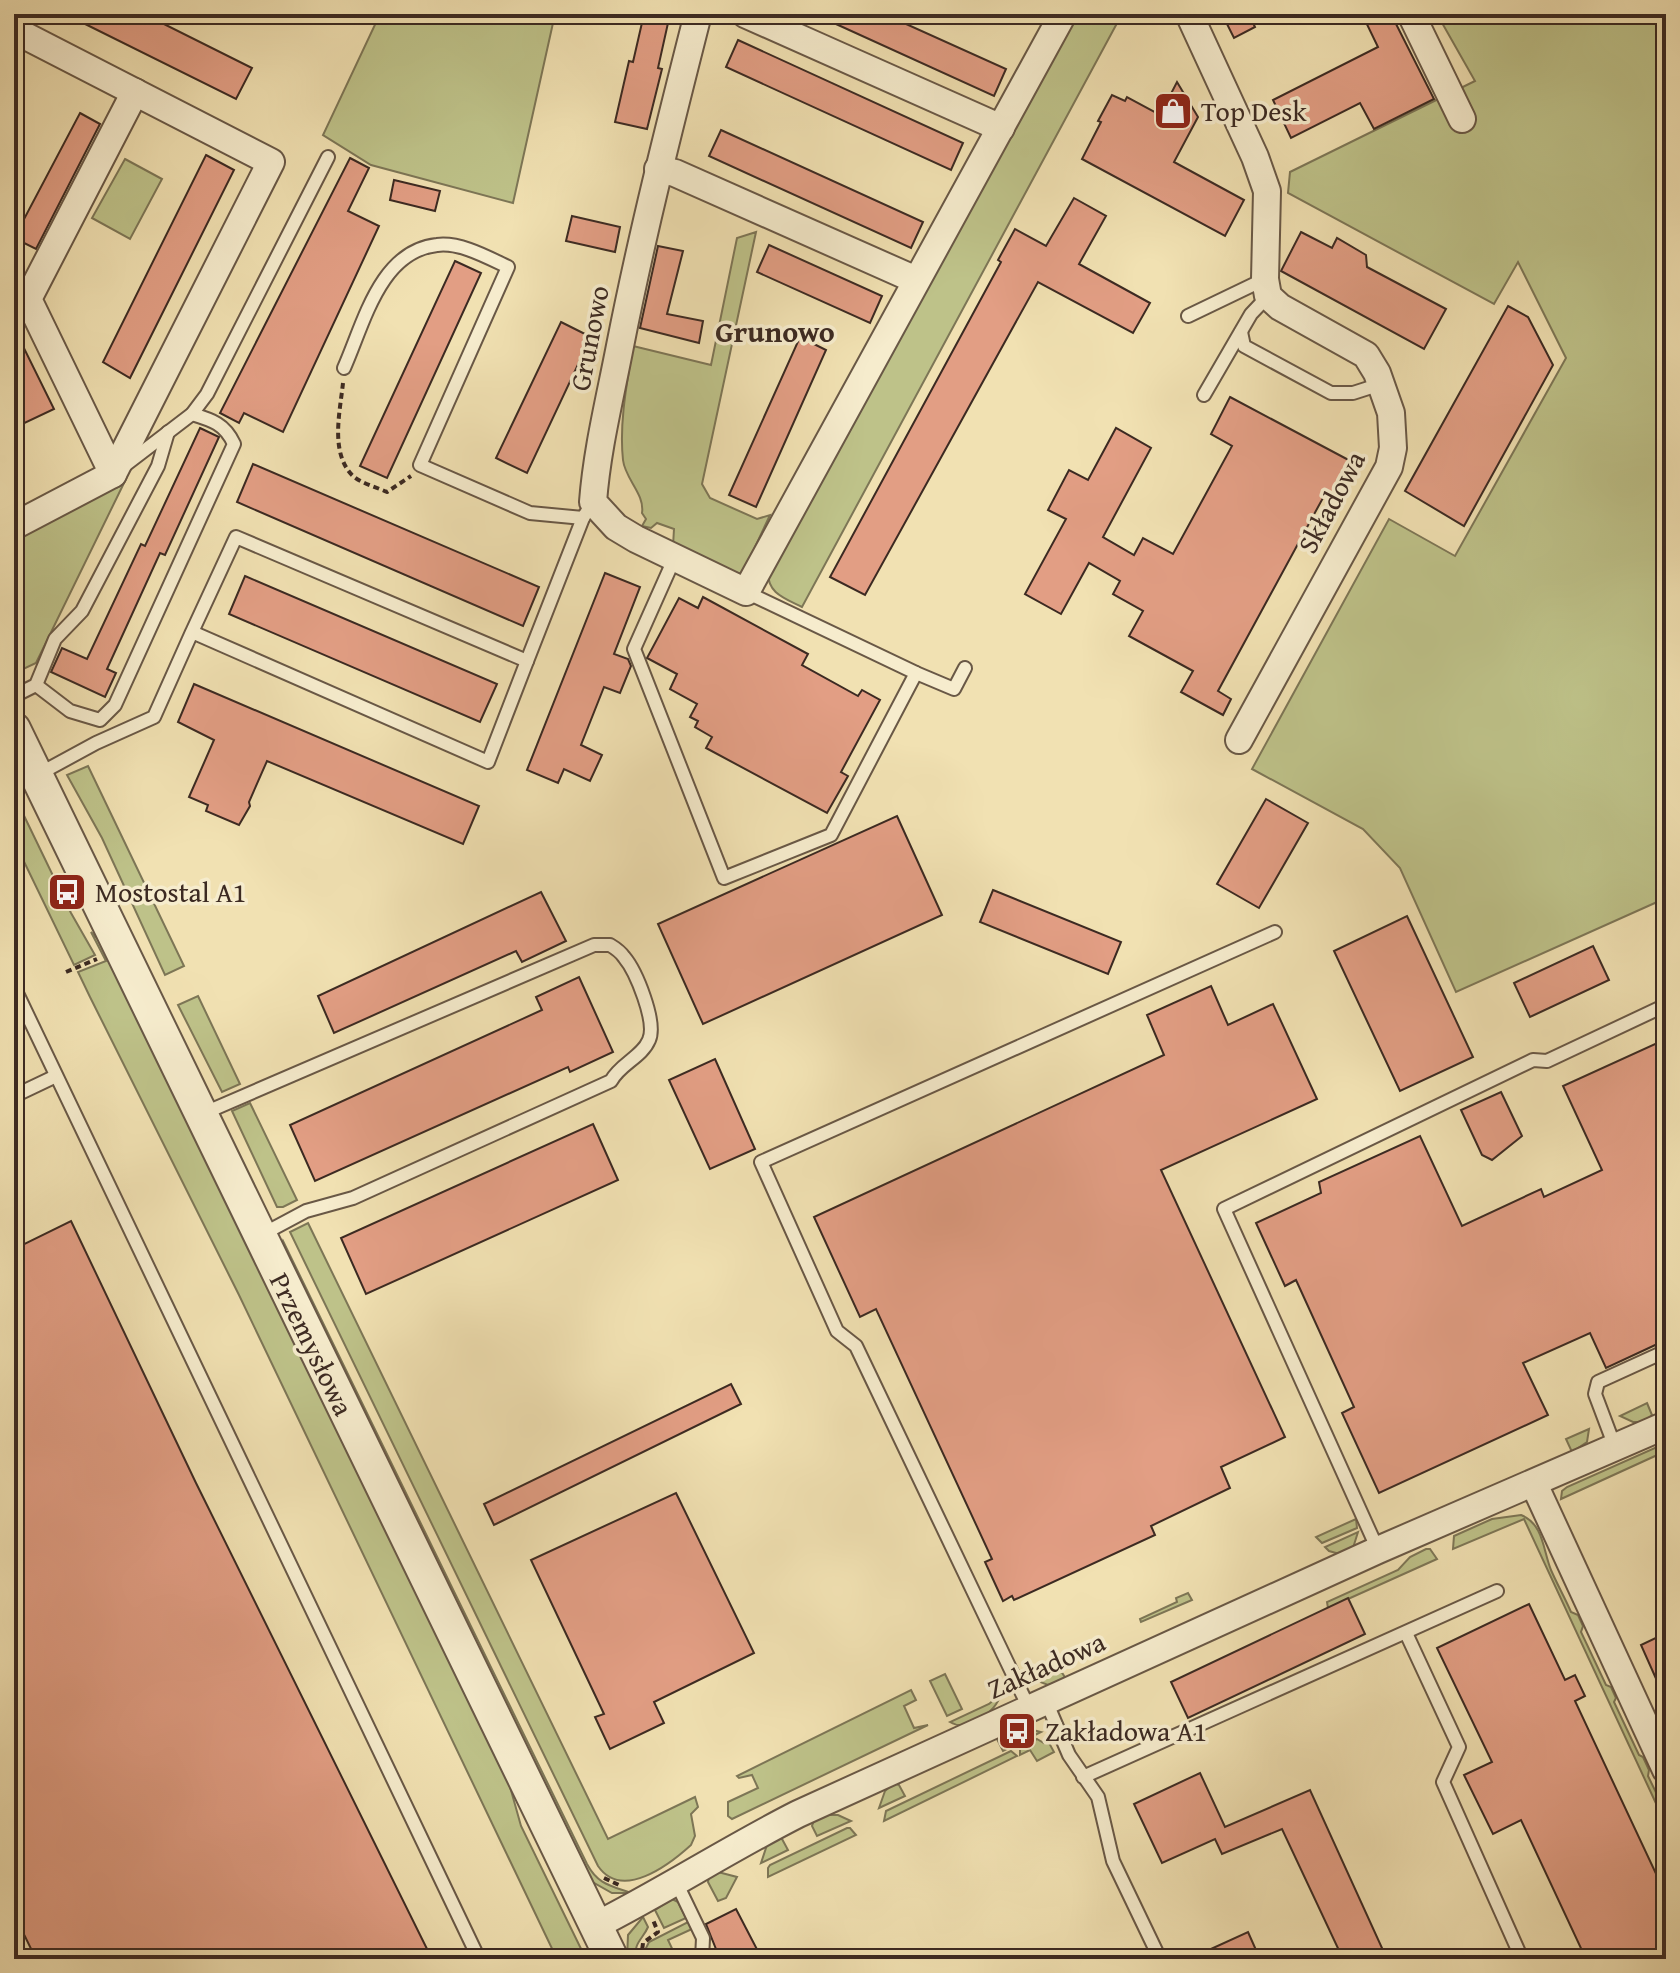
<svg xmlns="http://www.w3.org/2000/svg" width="1680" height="1973" viewBox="0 0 1680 1973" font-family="'Gentium Book Plus',serif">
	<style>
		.green { fill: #bec289; stroke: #7d7656; stroke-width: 2 }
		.building { fill: #e29e84; stroke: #3c2a22; stroke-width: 2 }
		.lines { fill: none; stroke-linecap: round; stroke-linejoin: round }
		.service-casing { stroke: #695846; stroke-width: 16 }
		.minor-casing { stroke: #695846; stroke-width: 30 }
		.tertiary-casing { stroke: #695846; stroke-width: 36 }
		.path { stroke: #3c2a22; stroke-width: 4; stroke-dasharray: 6 4; stroke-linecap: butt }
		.service { stroke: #f6eccd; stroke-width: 12 }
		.minor { stroke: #f6eccd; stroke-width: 26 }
		.tertiary { stroke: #f6eccd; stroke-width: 32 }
		.labels { text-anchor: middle; stroke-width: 7; stroke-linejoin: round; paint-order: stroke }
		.poi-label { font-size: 28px; fill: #3c2a22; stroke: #f6eccd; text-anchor: start }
		.street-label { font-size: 28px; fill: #3c2a22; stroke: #f6eccd }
		.neighbourhood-label { font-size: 30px; font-weight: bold; fill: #3c2a22; stroke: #f6eccd }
	</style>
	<rect width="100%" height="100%" fill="#f1e1b2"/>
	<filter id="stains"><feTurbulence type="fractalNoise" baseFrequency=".0025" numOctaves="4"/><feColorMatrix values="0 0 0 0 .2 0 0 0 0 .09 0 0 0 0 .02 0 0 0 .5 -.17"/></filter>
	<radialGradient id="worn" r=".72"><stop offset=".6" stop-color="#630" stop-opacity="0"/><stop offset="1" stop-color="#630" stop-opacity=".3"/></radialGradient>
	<g class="green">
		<path d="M380 14H404L405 17 437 14H555L513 203 371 165 323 135Z"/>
		<path d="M1075 14H1122L802 607C784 598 767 593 768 571Z"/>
		<path d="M1437 14H1661L1666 25V898L1456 992 1400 868 1363 829 1252 769 1389 519 1455 556 1566 358 1518 262 1494 304 1288 193 1290 172 1475 81Z"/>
		<path d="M125 159 162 179 130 239 92 218Z"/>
		<path d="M756 232 702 484 710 498 757 519 770 515 742 575 673 546 674 529 657 523 651 528 642 526 646 519 642 513C645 494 625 479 623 460 619 423 627 383 633 346L711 365 737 238Z"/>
		<path d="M124 483 36 663 17 672 14 666V539Z"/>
		<path d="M88 766 184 966 165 975 102 838 67 775Z"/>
		<path d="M14 795 71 913 95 955 74 965 14 841Z"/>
		<path d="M91 932 104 945 507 1776 521 1826 586 1959H557L239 1295 90 997 78 972 106 961Z"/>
		<path d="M198 996 240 1084 222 1092 178 1005Z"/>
		<path d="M250 1103 297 1200 283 1207H277L232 1111Z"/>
		<path d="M308 1223 608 1839 695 1797 698 1807 691 1814 695 1836 691 1845C669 1865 622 1901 598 1866L290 1232Z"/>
		<path d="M283 1241 587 1864C598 1885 612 1886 631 1893H612L589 1880 282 1244Z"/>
		<path d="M1647 1403 1652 1415 1644 1422H1633L1620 1416Z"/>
		<path d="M1589 1429 1587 1442 1572 1452 1566 1439Z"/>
		<path d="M1666 1443V1451L1561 1499 1562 1491 1567 1487Z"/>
		<path d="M1521 1515C1544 1524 1543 1551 1551 1570 1557 1584 1565 1598 1571 1612L1578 1615 1583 1626 1581 1632 1606 1685 1611 1687 1616 1698 1614 1702 1639 1755 1643 1757 1649 1770 1648 1776 1666 1813V1825L1524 1519 1453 1549 1454 1536 1492 1519Z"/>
		<path d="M1356 1519 1357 1528 1322 1543 1316 1537Z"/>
		<path d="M1358 1532 1353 1548 1343 1555 1329 1551 1325 1547Z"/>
		<path d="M1426 1549H1430L1437 1559 1328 1608 1327 1602 1398 1570 1410 1557Z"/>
		<path d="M1188 1593 1192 1600 1141 1622 1140 1619 1177 1602 1176 1598Z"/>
		<path d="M1052 1667 1059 1668 1066 1679 1048 1685 1030 1678Z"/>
		<path d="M945 1674 962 1709 947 1716 930 1681Z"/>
		<path d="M911 1690 916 1700 904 1706 914 1728 928 1725 732 1819 728 1816V1802L758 1788 752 1775 739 1778 737 1776Z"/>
		<path d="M1001 1694C996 1712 968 1733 950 1722L989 1704Z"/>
		<path d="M1021 1727 1041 1732 1003 1751 997 1739 999 1735Z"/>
		<path d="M1037 1739 1044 1743 1048 1741 1054 1752 1037 1761 1030 1750 1020 1755V1748Z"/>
		<path d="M1011 1751 1017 1756 884 1821 886 1811Z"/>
		<path d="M894 1783 899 1785 905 1796 879 1808 885 1791Z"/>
		<path d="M826 1815H838L851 1821 817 1836 812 1826 814 1820Z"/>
		<path d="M847 1828H850L856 1835 768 1877V1868L770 1865Z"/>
		<path d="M777 1838 782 1839 788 1850 761 1863 768 1842Z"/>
		<path d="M718 1872 737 1877 726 1898 718 1901 708 1882 709 1876Z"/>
		<path d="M672 1899 678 1902 686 1918 664 1928 655 1910Z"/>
		<path d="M643 1917 648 1927C643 1939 633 1943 636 1959H627L628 1935Z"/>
		<path d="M688 1922 692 1929 668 1940 677 1959H648L645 1950 649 1942Z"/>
	</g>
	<g class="building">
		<path d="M65 14H144L252 68 236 99Z"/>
		<path d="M644 14H670L658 68 662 69 647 129 615 122 629 61 633 62Z"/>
		<path d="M814 14H884L1006 69 994 96Z"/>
		<path d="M1222 14H1249L1255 27 1234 38Z"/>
		<path d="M1362 14H1391L1434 99 1374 129 1360 103 1291 138 1273 100 1378 47Z"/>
		<path d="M738 40 963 143 951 170 726 67Z"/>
		<path d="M1177 82 1198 117 1174 162 1244 200 1225 236 1082 159 1101 122 1098 121 1112 95 1125 101 1127 97 1160 115Z"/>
		<path d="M80 113 100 124 36 249 14 238Z"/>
		<path d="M721 130 923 222 911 248 709 156Z"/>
		<path d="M206 155 234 170 130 378 103 362Z"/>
		<path d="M350 158 369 168 348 211 379 226 283 432 244 413 239 423 220 413Z"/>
		<path d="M394 180 440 191 435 211 390 200Z"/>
		<path d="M1074 198 1106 216 1079 264 1150 303 1133 333 1038 282 865 595 830 577 1001 262 998 260 1015 229 1046 246Z"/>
		<path d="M572 216 620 227 615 252 566 241Z"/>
		<path d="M1301 232 1332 248 1337 238 1366 255 1367 267 1446 309 1424 349 1281 271Z"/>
		<path d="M769 245 882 296 870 323 757 272Z"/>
		<path d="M658 246 683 251 667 314 703 321 699 343 640 328Z"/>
		<path d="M455 261 481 273 387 478 360 466Z"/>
		<path d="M1508 306 1528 317 1553 365 1464 526 1405 491Z"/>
		<path d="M561 322 591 337 527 473 496 458Z"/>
		<path d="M14 328 54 409 14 428Z"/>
		<path d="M800 337 826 350 756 507 729 495Z"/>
		<path d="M1230 397 1358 465 1338 503 1324 496 1218 691 1231 699 1223 715 1181 692 1193 671 1129 636 1143 611 1113 594 1120 581 1089 563 1061 614 1025 594 1066 519 1048 510 1069 470 1088 480 1116 428 1151 448 1103 537 1134 555 1143 538 1173 554 1232 446 1211 434Z"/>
		<path d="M200 428 219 437 165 555 160 553 107 669 116 673 105 697 51 672 62 648 87 659 141 544 145 546Z"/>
		<path d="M253 464 539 587 523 626 237 502Z"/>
		<path d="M605 573 640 587 614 654 628 659 631 666 620 693 604 687 581 745 602 755 590 781 564 769 558 783 527 770Z"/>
		<path d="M245 576 497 684 480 722 229 614Z"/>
		<path d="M703 597 808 654 802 665 858 696 862 690 880 700 841 772 848 776 827 813 706 748 712 737 695 727 698 721 690 717 697 704 670 689 677 674 647 658 679 598 698 608Z"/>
		<path d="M194 684 479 806 463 844 267 761 249 802 250 806 239 825 206 811 208 805 189 797 214 740 178 722Z"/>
		<path d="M1266 799 1308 823 1259 908 1217 884Z"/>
		<path d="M897 816 942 915 703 1024 658 924Z"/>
		<path d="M993 890 1121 942 1108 974 980 922Z"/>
		<path d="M541 892 566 941 522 962 516 951 334 1033 318 996Z"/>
		<path d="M1407 916 1473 1057 1400 1091 1334 951Z"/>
		<path d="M1593 946 1609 980 1530 1017 1514 983Z"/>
		<path d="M579 977 613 1052 570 1072 568 1067 315 1181 290 1125 542 1010 536 997Z"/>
		<path d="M1211 986 1228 1025 1273 1004 1317 1099 1161 1170 1285 1437 1221 1467 1230 1488 1151 1526 1155 1535 1014 1600 1012 1596 1003 1601 985 1562 992 1559 876 1309 860 1317 814 1217 1164 1055 1147 1015Z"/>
		<path d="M1666 1039V1340L1606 1368 1590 1333 1523 1363 1548 1415 1379 1493 1342 1413 1354 1407 1296 1280 1285 1286 1256 1223 1321 1193 1319 1182 1420 1136 1462 1226 1541 1189 1544 1197 1602 1170 1563 1086Z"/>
		<path d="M715 1059 755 1149 710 1169 669 1080Z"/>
		<path d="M1501 1092 1522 1136 1492 1160 1482 1155 1461 1110Z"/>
		<path d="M593 1124 618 1180 366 1294 341 1238Z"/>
		<path d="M71 1221 196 1483 432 1959H36L14 1914V1249Z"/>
		<path d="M731 1384 741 1404 494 1525 484 1504Z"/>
		<path d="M676 1493 754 1653 654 1702 664 1723 610 1749 595 1717 604 1714 531 1560Z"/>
		<path d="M1348 1598 1365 1634 1188 1718 1171 1682Z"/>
		<path d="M1529 1604 1565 1680 1575 1675 1585 1696 1575 1701 1666 1895V1959H1586L1521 1820 1493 1834 1464 1775 1492 1762 1437 1648Z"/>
		<path d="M1666 1633V1701L1641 1645Z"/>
		<path d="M1200 1773 1225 1827 1310 1790 1387 1959H1343L1282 1829 1222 1854 1215 1839 1162 1863 1134 1804Z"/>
		<path d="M736 1909 762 1959H720L706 1924Z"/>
		<path d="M1248 1932 1256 1950 1236 1959H1189Z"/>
	</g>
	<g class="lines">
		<defs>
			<g id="service">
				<path d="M1188 316 1265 279"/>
				<path d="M1241 332 1244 346 1331 393H1353L1381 384"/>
				<path d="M344 368C364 323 380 251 437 245 460 242 487 257 508 267L420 465 530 513 583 518 593 502"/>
				<path d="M1204 395 1251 314 1268 296"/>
				<path d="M124 466 192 414 207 394 328 157"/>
				<path d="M675 557 634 649 724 878 831 835 916 673 746 592"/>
				<path d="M527 661 583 518"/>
				<path d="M916 673 954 689 965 668"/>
				<path d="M36 685 70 711 100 720 115 705 234 444C225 424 212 420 192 414"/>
				<path d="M14 696 36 685 55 639 82 611 158 466 168 432"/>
				<path d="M39 774 96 743 154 717 192 632 488 762 527 661 236 537 192 632"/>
				<path d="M14 987 479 1959"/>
				<path d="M14 1096 56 1076"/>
				<path d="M202 1114 594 945H610C615 948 620 951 624 957 636 971 657 1022 649 1040 642 1057 620 1064 611 1081L353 1198 306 1211 263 1234"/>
				<path d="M1615 1447 1595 1394 1598 1382 1666 1351"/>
				<path d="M1378 1550 1224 1209 1533 1060 1547 1061 1666 1005"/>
				<path d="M1406 1633 1459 1747 1443 1782 1522 1959"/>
				<path d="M1046 1701 1069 1755 1098 1797 1113 1861 1160 1959"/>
				<path d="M1029 1708 856 1346 837 1331 761 1162 1275 932"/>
				<path d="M1083 1777 1497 1591"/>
				<path d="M676 1882 703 1938 702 1959"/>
			</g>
			<g id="minor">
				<path d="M698 14C670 124 642 234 620 346 610 398 597 449 593 502L616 527 636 539 746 592 1063 14"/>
				<path d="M745 14 1001 128"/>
				<path d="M1189 14 1255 157 1267 191 1265 279 1268 296 1280 307 1366 355 1377 373 1391 413 1393 448 1389 467 1239 740"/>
				<path d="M1411 14 1462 119"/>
				<path d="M14 30 271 162 113 474 14 526"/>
				<path d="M658 169 675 173 916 280"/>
				<path d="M113 474 28 299 135 92"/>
				<path d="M1534 1484 1666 1770"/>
				<path d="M595 1926C664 1891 729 1849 798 1814L1378 1550 1666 1425"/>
			</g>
			<path id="tertiary" d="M14 729 612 1959"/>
		</defs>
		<use href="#service" class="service-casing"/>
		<use href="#minor" class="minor-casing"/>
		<use href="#tertiary" class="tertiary-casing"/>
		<g class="path">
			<path d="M343 383C340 412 330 452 352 475 360 483 376 487 387 492L411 476"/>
			<path d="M66 972 97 959"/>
			<path d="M604 1878 621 1886"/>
			<path d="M641 1959 643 1943 658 1932 653 1920"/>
		</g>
		<use href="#service" class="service"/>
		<use href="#minor" class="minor"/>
		<use href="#tertiary" class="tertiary"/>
	</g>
	<defs>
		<symbol id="shop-square" viewBox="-11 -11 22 22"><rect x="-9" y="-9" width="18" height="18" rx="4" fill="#8f2418" stroke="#f6eccd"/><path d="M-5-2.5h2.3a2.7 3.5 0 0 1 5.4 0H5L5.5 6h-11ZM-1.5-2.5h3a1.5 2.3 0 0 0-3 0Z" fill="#fff"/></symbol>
		<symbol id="bus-square" viewBox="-11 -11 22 22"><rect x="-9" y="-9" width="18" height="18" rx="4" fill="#8f2418" stroke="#f6eccd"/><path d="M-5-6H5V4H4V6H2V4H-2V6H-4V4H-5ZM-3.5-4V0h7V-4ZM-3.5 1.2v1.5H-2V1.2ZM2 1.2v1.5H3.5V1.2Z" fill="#fff"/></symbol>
	</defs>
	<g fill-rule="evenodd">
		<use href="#shop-square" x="1151" y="89" width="44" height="44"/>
		<use href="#bus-square" x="45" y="870" width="44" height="44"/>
		<use href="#bus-square" x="995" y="1709" width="44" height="44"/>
	</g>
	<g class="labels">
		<g class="poi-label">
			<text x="1201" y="121">Top Desk</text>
			<text x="95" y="902">Mostostal A1</text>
			<text x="1045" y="1741">Zakładowa A1</text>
		</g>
		<g class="street-label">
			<text transform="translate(589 338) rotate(-79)" y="10">Grunowo</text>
			<text transform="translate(1331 502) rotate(-62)" y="10">Składowa</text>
			<text transform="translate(312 1344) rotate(64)" y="10">Przemysłowa</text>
			<text transform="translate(1046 1665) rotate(-24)" y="10">Zakładowa</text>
		</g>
		<g class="neighbourhood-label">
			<text x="775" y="342">Grunowo</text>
		</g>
	</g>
	<rect width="1680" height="1973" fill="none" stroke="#f1e1b2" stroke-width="48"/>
	<rect x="16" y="16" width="1648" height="1941" fill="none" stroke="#3c2a22" stroke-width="4"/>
	<rect x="24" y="24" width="1632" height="1925" fill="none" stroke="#3c2a22" stroke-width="2"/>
	<rect width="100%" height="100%" filter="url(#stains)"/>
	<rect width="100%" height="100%" fill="url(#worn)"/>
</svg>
